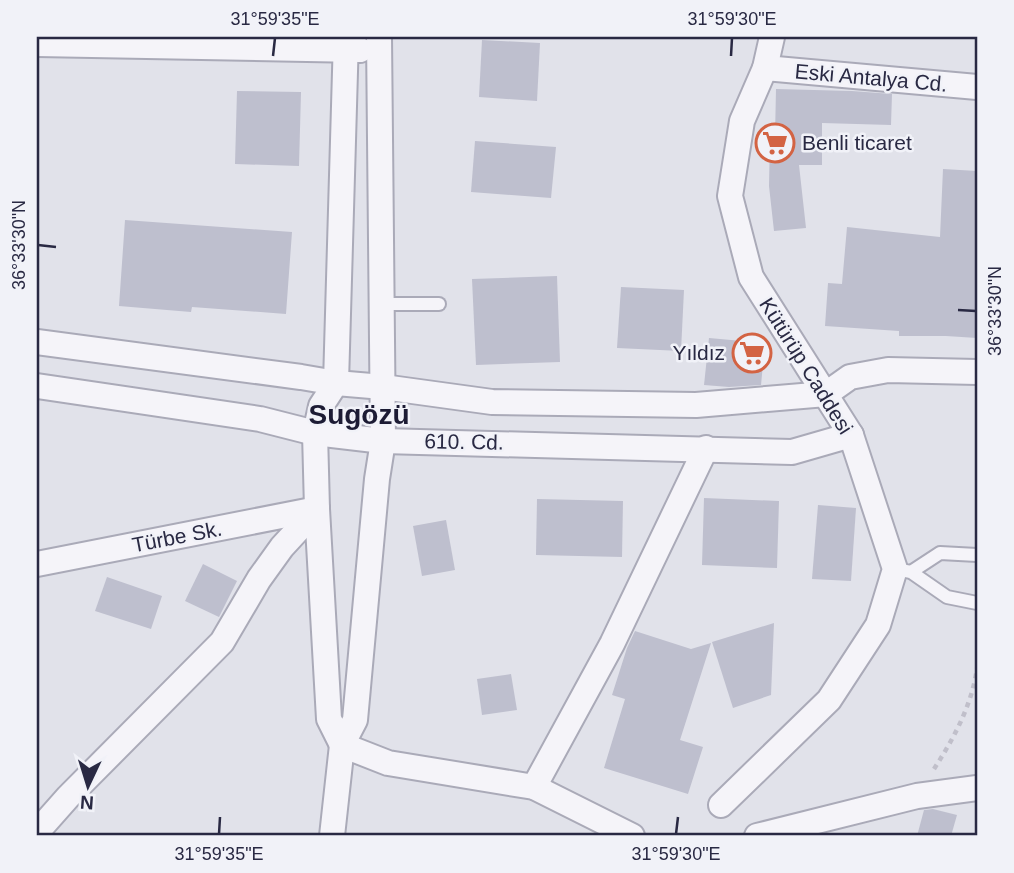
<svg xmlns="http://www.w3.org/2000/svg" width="1014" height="873" viewBox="0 0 1014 873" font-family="Helvetica,sans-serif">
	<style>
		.building { fill: #bebfce }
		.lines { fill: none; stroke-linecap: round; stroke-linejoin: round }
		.lane-casing { stroke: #aaaab8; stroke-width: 16 }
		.street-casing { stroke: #aaaab8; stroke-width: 28 }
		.path { stroke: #c0bfca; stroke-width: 4.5; stroke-dasharray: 5 5; stroke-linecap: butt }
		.lane { stroke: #f5f4f9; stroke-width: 12 }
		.street { stroke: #f5f4f9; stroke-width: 24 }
		.ticks { fill: none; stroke: #292943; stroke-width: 2.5 }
		.labels { text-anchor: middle; stroke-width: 5; stroke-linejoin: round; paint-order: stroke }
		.street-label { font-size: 21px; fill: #292943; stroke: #f1f2f8 }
		.poi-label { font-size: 21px; fill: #292943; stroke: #f1f2f8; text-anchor: start }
		.district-label { font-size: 28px; font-weight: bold; fill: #1c1b34; stroke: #f1f2f8 }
		.neatline { fill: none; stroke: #292943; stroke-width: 2.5 }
		.ticks-label { font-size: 18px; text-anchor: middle; fill: #292943 }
	</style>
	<rect width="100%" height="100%" fill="#e1e2ea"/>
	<g class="building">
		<path d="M482 40 540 43 537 101 479 97Z"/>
		<path d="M776 89 852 91 892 94 891 125 822 123V165H799L806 228 774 231 769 186 770 136H775Z"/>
		<path d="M237 91 301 92 299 166 235 164Z"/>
		<path d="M475 141 556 147 551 198 471 192Z"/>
		<path d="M943 169 977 171V338L946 336H899V331L825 326 828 283 842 284 847 227 940 237Z"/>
		<path d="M125 220 292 232 286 314 192 307 191 312 119 306Z"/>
		<path d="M557 276 560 362 476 365 472 279Z"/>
		<path d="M621 287 684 290 681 351 617 348Z"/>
		<path d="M709 338 765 343 761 385 729 387 704 385Z"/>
		<path d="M704 498 779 501 777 568 702 565Z"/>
		<path d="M537 499 623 501 622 557 536 555Z"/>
		<path d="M818 505 856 508 851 581 812 579Z"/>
		<path d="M446 520 455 570 422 576 413 526Z"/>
		<path d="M203 564 237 581 219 617 185 601Z"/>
		<path d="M107 577 162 596 151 629 95 611Z"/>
		<path d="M774 623 771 695 733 708 712 642Z"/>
		<path d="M635 631 691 649 711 643 680 740 703 747 688 794 604 768 625 699 612 695 627 648Z"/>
		<path d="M511 674 517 710 482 715 477 679Z"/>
		<path d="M933 809 957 815 951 836H917L924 810Z"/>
	</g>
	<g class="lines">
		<defs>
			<g id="lane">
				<path d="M380 304H439"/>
				<path d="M895 569 911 572 947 597 977 603"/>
				<path d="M911 572 940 553 977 555"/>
			</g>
			<g id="street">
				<path d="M37 44 360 50"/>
				<path d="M765 68 977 87"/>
				<path d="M37 342 301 377 336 383 383 387 492 402 696 405 826 394"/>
				<path d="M37 386 260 419 315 433 383 441 792 452 851 435"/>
				<path d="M826 394 850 377 888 370 977 372"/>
				<path d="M37 564 317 509"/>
				<path d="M342 745 329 719 317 509 315 433 321 406 336 383 346 37"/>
				<path d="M342 745 388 763 534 787 632 836"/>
				<path d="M534 787 612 644 706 448"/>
				<path d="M721 805 829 700 878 625 895 569 851 435 751 277 730 196 742 121 765 68 772 37"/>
				<path d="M37 832 68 797 222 642 259 579 282 547 317 509"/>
				<path d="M332 836 342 745 355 720 377 479 383 441 379 37"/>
				<path d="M757 836 917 796 977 788"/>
			</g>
		</defs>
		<use href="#lane" class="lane-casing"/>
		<use href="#street" class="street-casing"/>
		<path class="path" d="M934 769C954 738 972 705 977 668"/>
		<use href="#lane" class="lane"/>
		<use href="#street" class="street"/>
	</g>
	<path class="ticks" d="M273 56 275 38M731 56 732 38M38 245 56 247M958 310 976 311M219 834 220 817M676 834 678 817"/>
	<defs>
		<symbol id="supermarket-ring" viewBox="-11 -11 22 22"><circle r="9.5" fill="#f1f2f8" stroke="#d36343" stroke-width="1.5"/><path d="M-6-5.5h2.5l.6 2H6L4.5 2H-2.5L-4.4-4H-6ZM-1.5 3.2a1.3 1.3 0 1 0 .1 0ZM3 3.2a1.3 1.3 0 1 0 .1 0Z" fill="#d36343"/></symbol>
	</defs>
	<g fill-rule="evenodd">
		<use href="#supermarket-ring" x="753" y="121" width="44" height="44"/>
		<use href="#supermarket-ring" x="730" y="331" width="44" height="44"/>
	</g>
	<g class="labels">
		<g class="street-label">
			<text transform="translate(871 78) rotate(5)" y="7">Eski Antalya Cd.</text>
			<text transform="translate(806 366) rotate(58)" y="7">Kütürüp Caddesi</text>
			<text transform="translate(464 442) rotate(1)" y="7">610. Cd.</text>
			<text transform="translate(177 537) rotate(-11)" y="7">Türbe Sk.</text>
		</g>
		<g class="poi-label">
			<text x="802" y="150">Benli ticaret</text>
			<text x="725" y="360" text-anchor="end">Yıldız</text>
		</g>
		<g class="district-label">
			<text x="359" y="424">Sugözü</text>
		</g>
	</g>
	<rect width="1014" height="873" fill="none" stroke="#f1f2f8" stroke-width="77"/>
	<g transform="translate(88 786) rotate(184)" stroke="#f1f2f8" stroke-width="5" paint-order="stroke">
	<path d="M0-5L12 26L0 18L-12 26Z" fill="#292943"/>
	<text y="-10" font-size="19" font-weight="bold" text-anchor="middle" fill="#292943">N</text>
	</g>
	<rect x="38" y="38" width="938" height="796" class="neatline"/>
	<g class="ticks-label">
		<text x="275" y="25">31°59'35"E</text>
		<text x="732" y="25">31°59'30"E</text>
		<text transform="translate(19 245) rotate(-90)" y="6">36°33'30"N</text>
		<text transform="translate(995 311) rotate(-90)" y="6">36°33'30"N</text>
		<text x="219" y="860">31°59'35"E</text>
		<text x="676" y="860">31°59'30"E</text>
	</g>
</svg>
